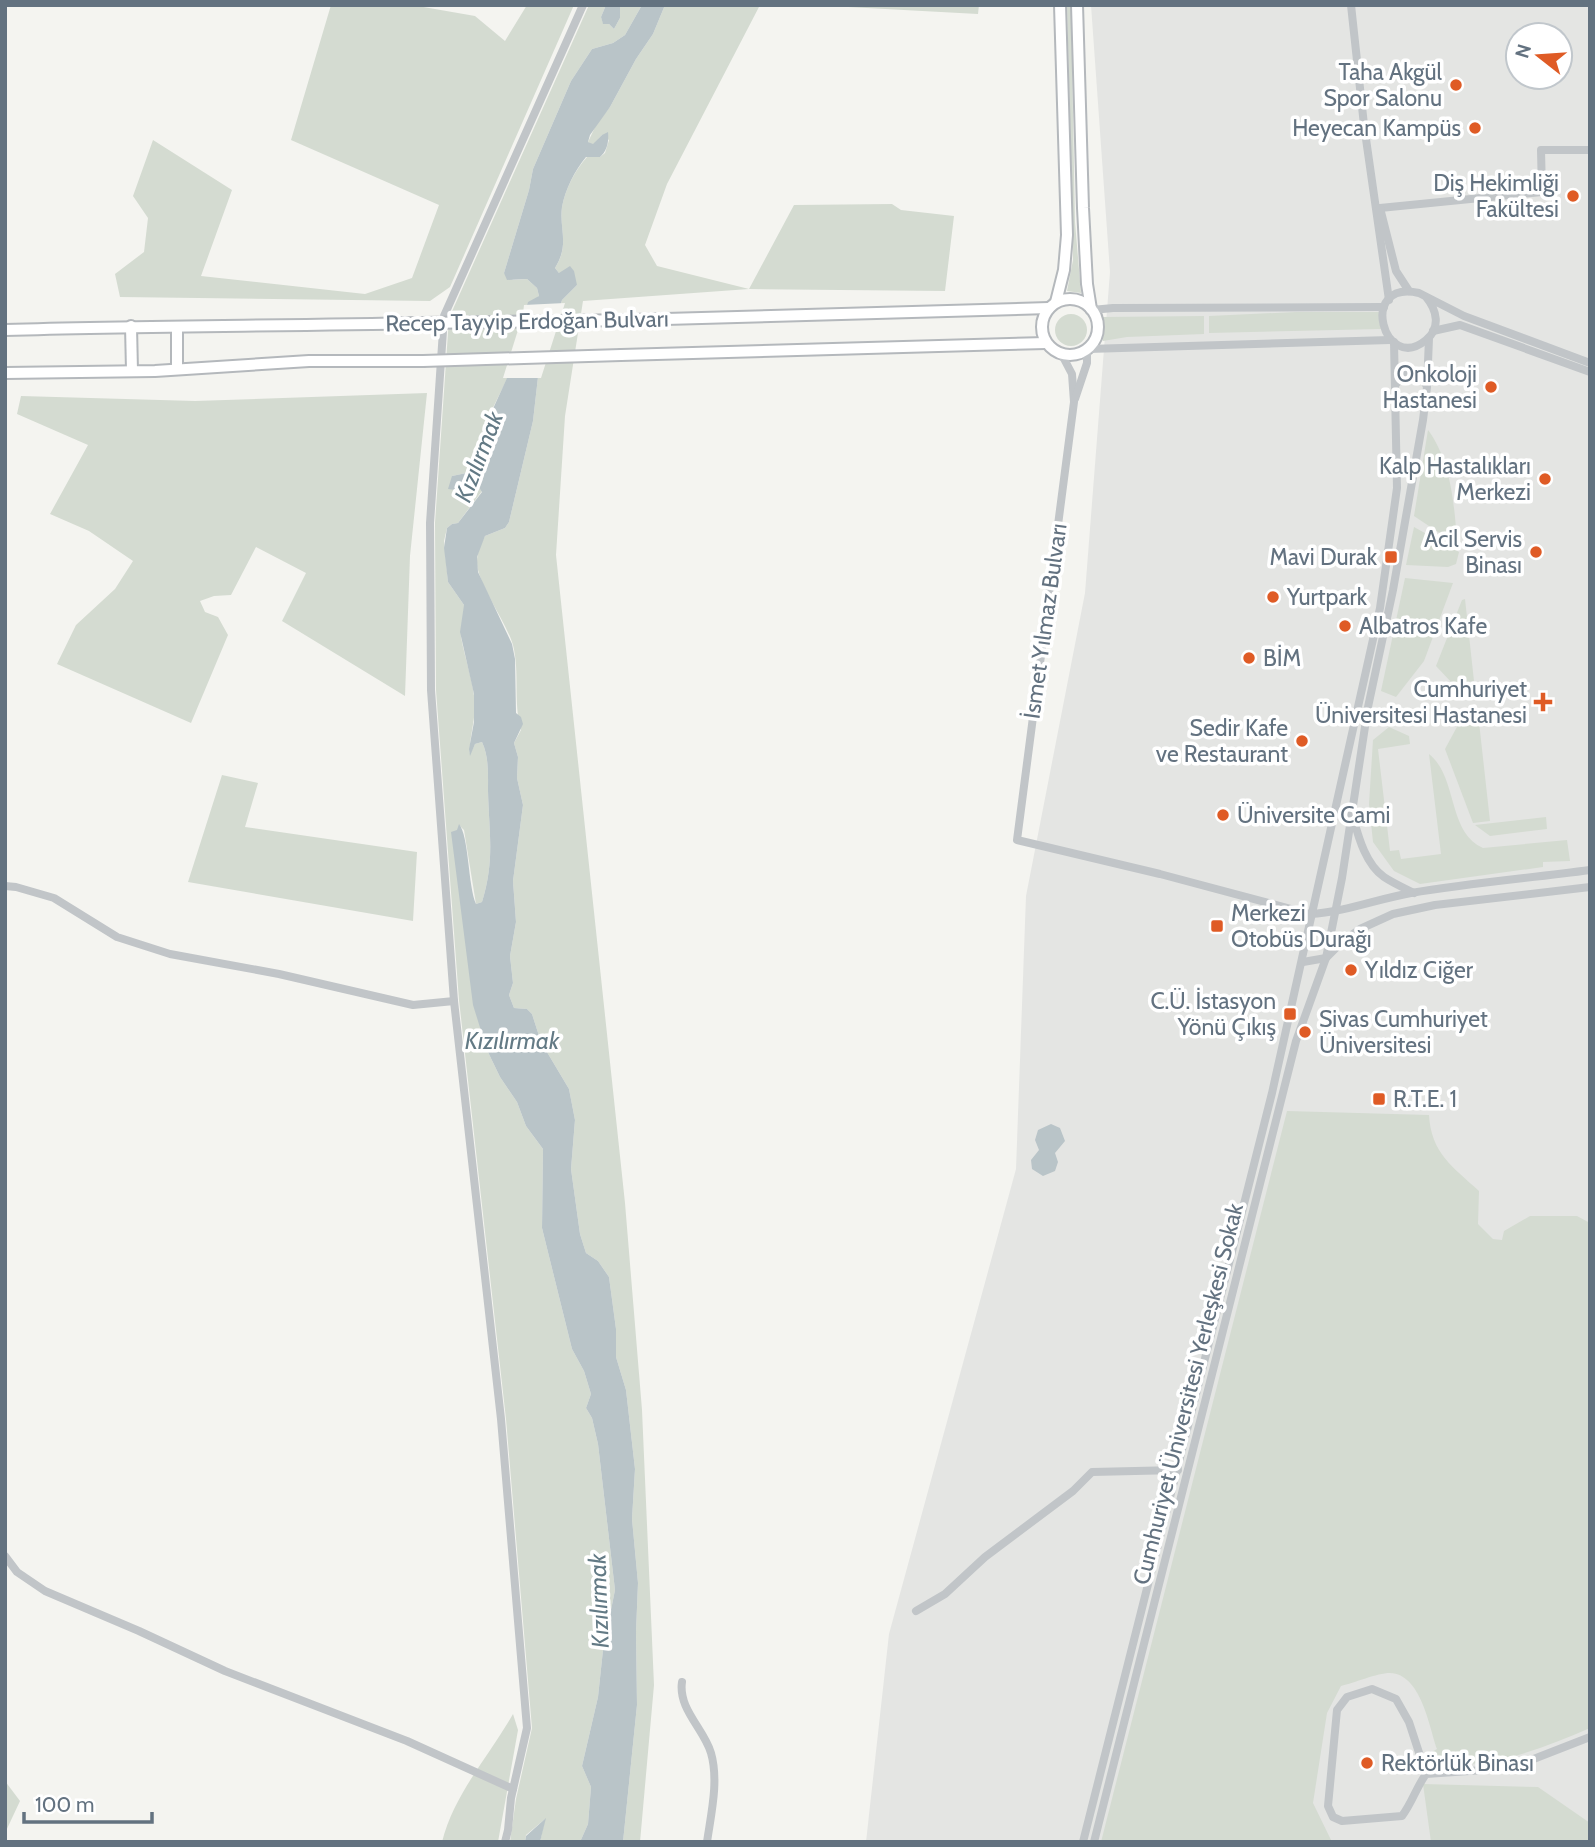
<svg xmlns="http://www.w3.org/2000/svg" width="1595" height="1847" viewBox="0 0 1595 1847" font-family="Cabin,sans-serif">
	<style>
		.built { fill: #e4e5e3; fill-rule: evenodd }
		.green { fill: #d4dbd1 }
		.water { fill: #b9c4c8 }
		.pier { fill: #f4f4f0 }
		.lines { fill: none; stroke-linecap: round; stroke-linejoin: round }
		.secondary-casing { stroke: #b4b8bc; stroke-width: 14 }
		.street { stroke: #c1c5c8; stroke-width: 8 }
		.secondary { stroke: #fff; stroke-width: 10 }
		.secondary-bridge-casing { stroke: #b4b8bc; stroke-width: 14; stroke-linecap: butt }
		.secondary-bridge { stroke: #fff; stroke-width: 10 }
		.poi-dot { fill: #df5b25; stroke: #fff; stroke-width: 2.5 }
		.labels { text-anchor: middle; stroke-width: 7; stroke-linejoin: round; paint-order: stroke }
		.poi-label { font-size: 23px; fill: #637280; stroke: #fff; text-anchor: end }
		.street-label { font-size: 23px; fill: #637280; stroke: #fff }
		.water-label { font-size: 24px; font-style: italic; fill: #637a85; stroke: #fff }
	</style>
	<rect width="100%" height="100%" fill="#f4f4f0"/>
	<path class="built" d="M1091 5H1590V1842H866L889 1634 1016 1169 1026 896 1085 593 1110 272ZM1518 35H1560V77H1518Z"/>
	<g class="green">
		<path d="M331 5H412L475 16 505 41 527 5H574L450 287 430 301 120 297 115 274 144 252 148 218 133 196 153 140 232 190 201 276 365 294 412 278 439 205 291 140Z"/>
		<path d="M589 5H606L601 17 603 23 609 24 614 29 620 18V5H642L625 35 613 43 592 49 571 81 533 169 529 190 504 273 513 280 527 279 537 288 539 296 527 308 507 379 483 428 479 441 476 471 452 476 459 484C469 481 476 483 482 491L458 523 452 524 447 528 444 541 448 582 464 605C465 616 460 626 461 637 465 660 474 682 475 706 475 720 468 745 470 754L475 744 482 742C489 757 488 774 488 791 489 833 495 860 482 902L476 904 464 830 459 825 487 1050 500 1077 517 1102 526 1126 543 1149 542 1228 572 1349 584 1371 591 1394 586 1408 592 1418 598 1444 615 1590 603 1650 598 1697 582 1766 591 1787 588 1824 580 1842H540L545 1819 526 1835 525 1842H510L516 1799 532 1728 506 1419 459 1000 436 690 435 523 449 318Z"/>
		<path d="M665 5H760L667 184 645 245 657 266 749 289 794 205 892 204 901 210 954 216 945 291 749 289 583 301 565 416 556 555 625 1203 642 1410 654 1685 640 1842H623L637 1705 636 1632 638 1583 632 1519 635 1469 626 1390 616 1357V1329L609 1277 598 1261 586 1253 580 1234 571 1169 575 1120 569 1089 541 1042 532 1014 527 1009 514 1008 509 995 513 983 510 956 516 922 513 881 523 805 517 778 518 757 514 743 521 730C513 702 520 673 513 645 506 621 476 582 477 561 477 552 481 544 485 536L505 528 509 522 533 421 538 377 562 300 577 285 559 273 555 268C570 245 559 229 562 207 565 190 575 170 587 157H600L605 153 609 140 602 135 593 145 588 142 597 123 610 107 636 59 653 34Z"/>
		<path d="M811 5H979L978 14Z"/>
		<path d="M1067 5H1071L1075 222 1081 293 1067 291 1073 260V234Z"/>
		<path d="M1296 312H1381V329L1209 333V316Z"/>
		<circle cx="1071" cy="330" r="16"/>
		<path d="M1204 316V334L1127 337 1103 341V317Z"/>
		<path d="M427 393 410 556 405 696 282 621 306 573 256 547 231 595 214 596 200 601 205 612 218 617 228 635 191 723 57 664 76 625 115 589 133 561 89 531 50 514 88 445 17 414 21 396 195 401Z"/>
		<path d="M1428 430C1451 461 1454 503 1457 540L1447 538 1414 516Z"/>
		<path d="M1414 527 1459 552 1456 564 1448 567 1406 565Z"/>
		<path d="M1405 578 1453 583 1424 661 1396 697 1381 691Z"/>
		<path d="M1465 599 1474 681 1453 684 1436 666 1462 600Z"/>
		<path d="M1479 722 1490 821 1473 823 1445 749 1458 725Z"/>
		<path d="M1389 727 1409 736 1410 744 1378 749 1390 851 1399 850 1401 859 1441 854 1429 754C1458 777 1447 832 1483 848L1567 840 1570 861 1543 862V867L1420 884 1394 871 1373 842 1369 804 1373 740Z"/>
		<path d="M222 775 258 783 245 827 417 852 413 921 188 882Z"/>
		<path d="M1546 817 1547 829 1490 836 1475 825Z"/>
		<path d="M1287 1111 1429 1115C1431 1153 1453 1167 1479 1191L1478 1224 1493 1239 1502 1240 1504 1231 1530 1216H1577L1590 1223V1728C1541 1749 1490 1770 1436 1763L1428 1754 1437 1749C1429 1726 1421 1674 1390 1673 1377 1673 1354 1683 1341 1686L1327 1713 1313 1803 1332 1842H1101Z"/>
		<path d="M513 1714 518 1730 498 1842H442C454 1794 489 1756 513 1714Z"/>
		<path d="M5 1781 20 1801 5 1833Z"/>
		<path d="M1423 1784 1538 1787 1590 1823V1842H1431Z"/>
	</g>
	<g class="water">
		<path d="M606 5H620V18L614 29 609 24H603L601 17Z"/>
		<path d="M642 5H665L653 34 636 59 610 107 590 135 588 142 593 144 602 135 608 132C609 142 607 151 600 157H586C575 170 565 190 562 207 559 229 570 244 555 268L559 273 570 266 574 271 577 285 562 300 538 377 533 421 509 522 505 528 485 536 477 557 478 572 512 644 515 659 516 713 521 717 523 724 514 743 518 757 517 778 523 805 513 881 516 922 510 956 513 983 509 995 514 1008 527 1009 532 1014 541 1042 569 1089 575 1120 571 1169 580 1234 586 1253 598 1261 609 1277 616 1329V1357L626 1390 635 1469 632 1519 638 1583 636 1632 637 1705 623 1842H580L588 1824 591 1787 582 1766 598 1697 603 1650 615 1590 598 1444 592 1418 586 1408 591 1394 584 1371 572 1349 542 1228 543 1149 526 1126 517 1102 500 1077 487 1050 473 1005 451 832 457 830 459 824C469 836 468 886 476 904L482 902C495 860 489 833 488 791 488 774 489 757 482 742L475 744 470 756 469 749 474 722V694L460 632 464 605 448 582 444 548 447 528 452 524 458 523 482 492 478 486C468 481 461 481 455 490L448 489 452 476 476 471 481 435 507 378 528 302 539 296 537 288 527 279 507 280 504 273 529 190 533 169 571 81 592 49 613 43 625 35Z"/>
		<path d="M1051 1124 1060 1128 1065 1141 1055 1153 1058 1162 1055 1171 1043 1176 1032 1169 1031 1160 1039 1150 1035 1140 1038 1130Z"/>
		<path d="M546 1818 540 1842H525L526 1836Z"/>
	</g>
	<path class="pier" d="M565 303 541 378H503L523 314 524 305Z"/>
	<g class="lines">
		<defs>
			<g id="secondary">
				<path d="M1077 5 1083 208 1087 284 1091 309"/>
				<circle cx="1070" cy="327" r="28"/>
				<path d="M1056 302 1064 270 1067 235 1060 5"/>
				<path d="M630 320 1049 308"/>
				<path d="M131 326 132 371"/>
				<path d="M5 330C144 326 283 326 422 323"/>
				<path d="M621 355 1046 343"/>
				<path d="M177 368V327"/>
				<path d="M5 373 155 371 309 361H423"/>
			</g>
		</defs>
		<use href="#secondary" class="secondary-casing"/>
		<g class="street">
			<path d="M1351 5 1364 125 1389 300"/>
			<path d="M1380 208 1542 192 1541 150H1590"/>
			<path d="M1380 208 1396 271 1409 291"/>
			<path d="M1426 297C1437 310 1441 328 1426 340 1384 375 1357 279 1419 293L1464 316 1590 363"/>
			<path d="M1092 310 1113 308 1384 307"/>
			<path d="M1433 331 1460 325 1590 372"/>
			<path d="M1088 349 1390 340"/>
			<path d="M1062 355 1072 374 1074 402 1017 840 1160 874 1310 914C1345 912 1377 899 1411 893 1470 883 1531 878 1590 870"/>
			<path d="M1397 383 1405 371C1417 369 1422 374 1426 385"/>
			<path d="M1075 399 1087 363V350"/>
			<path d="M1352 814C1358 835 1365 864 1384 877 1393 883 1404 888 1414 893"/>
			<path d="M5 886 16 887 54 898 117 937 170 954 279 974 413 1005 454 1001"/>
			<path d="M1303 962 1326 958 1342 942 1360 929 1393 914 1435 905 1590 887"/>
			<path d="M5 1556 17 1572 45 1591 139 1631 225 1671 407 1741 513 1789"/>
			<path d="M916 1611 945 1594 985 1557 1073 1491 1092 1472 1178 1470"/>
			<path d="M682 1682C678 1709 704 1729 711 1753 719 1781 711 1814 707 1842"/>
			<path d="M1426 1774 1409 1722 1396 1699 1372 1689 1347 1697 1337 1710 1328 1806 1333 1817 1342 1821 1402 1816C1412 1803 1416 1788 1426 1774L1498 1769 1531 1760 1590 1737"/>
			<path d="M505 1842 508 1830 511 1798 527 1728 501 1419 454 1001 431 690 430 523 444 316 583 5"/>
			<path d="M1083 1842 1272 1093 1380 608 1397 488 1394 342"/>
			<path d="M1094 1842 1296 1041 1326 958 1342 878 1368 707 1393 590 1423 420 1427 387 1429 338"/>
		</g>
		<use href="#secondary" class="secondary"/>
		<defs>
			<g id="secondary-bridge">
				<path d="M422 323 630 320"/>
				<path d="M423 361 621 355"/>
			</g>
		</defs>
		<use href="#secondary-bridge" class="secondary-bridge-casing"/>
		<use href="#secondary-bridge" class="secondary-bridge"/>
	</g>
	<g class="poi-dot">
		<circle cx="1456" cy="85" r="7"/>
		<circle cx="1475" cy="128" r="7"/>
		<circle cx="1573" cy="196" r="7"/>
		<circle cx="1491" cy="387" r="7"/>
		<circle cx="1545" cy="479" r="7"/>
		<circle cx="1536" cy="552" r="7"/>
		<rect x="1384" y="550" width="14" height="14" rx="3.5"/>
		<circle cx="1273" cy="597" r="7"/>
		<circle cx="1345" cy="626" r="7"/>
		<circle cx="1249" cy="658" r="7"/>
		<path d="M1539.5 691.5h7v7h7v7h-7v7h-7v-7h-7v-7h7z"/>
		<circle cx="1302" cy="741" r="7"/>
		<circle cx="1223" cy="815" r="7"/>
		<rect x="1210" y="919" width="14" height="14" rx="3.5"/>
		<circle cx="1351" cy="970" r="7"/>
		<rect x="1283" y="1007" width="14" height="14" rx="3.5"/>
		<circle cx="1305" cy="1032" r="7"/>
		<rect x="1372" y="1092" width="14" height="14" rx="3.5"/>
		<circle cx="1367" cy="1763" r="7"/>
	</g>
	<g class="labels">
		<g class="poi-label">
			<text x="1442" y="80">Taha Akgül<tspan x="1442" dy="26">Spor Salonu</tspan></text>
			<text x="1461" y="136">Heyecan Kampüs</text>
			<text x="1559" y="191">Diş Hekimliği<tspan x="1559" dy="26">Fakültesi</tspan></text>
			<text x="1477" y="382">Onkoloji<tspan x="1477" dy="26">Hastanesi</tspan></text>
			<text x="1531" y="474">Kalp Hastalıkları<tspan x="1531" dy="26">Merkezi</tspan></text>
			<text x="1522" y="547">Acil Servis<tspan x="1522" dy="26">Binası</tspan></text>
			<text x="1377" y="565">Mavi Durak</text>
			<text x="1287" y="605" text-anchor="start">Yurtpark</text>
			<text x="1359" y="634" text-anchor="start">Albatros Kafe</text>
			<text x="1263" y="666" text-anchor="start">BİM</text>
			<text x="1527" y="697">Cumhuriyet<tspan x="1527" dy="26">Üniversitesi Hastanesi</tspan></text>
			<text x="1288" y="736">Sedir Kafe<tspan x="1288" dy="26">ve Restaurant</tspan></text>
			<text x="1237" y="823" text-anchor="start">Üniversite Cami</text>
			<text x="1231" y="921" text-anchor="start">Merkezi<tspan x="1231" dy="26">Otobüs Durağı</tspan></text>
			<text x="1365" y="978" text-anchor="start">Yıldız Ciğer</text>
			<text x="1276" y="1009">C.Ü. İstasyon<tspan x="1276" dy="26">Yönü Çıkış</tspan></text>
			<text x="1319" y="1027" text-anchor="start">Sivas Cumhuriyet<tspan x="1319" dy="26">Üniversitesi</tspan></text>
			<text x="1393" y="1107" text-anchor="start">R.T.E. 1</text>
			<text x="1381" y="1771" text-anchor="start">Rektörlük Binası</text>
		</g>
		<g class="street-label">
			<text transform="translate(527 321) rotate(-1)" y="8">Recep Tayyip Erdoğan Bulvarı</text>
			<text transform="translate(1045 621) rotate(-82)" y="8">İsmet Yılmaz Bulvarı</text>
			<text transform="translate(1188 1394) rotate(-76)" y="8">Cumhuriyet Üniversitesi Yerleşkesi Sokak</text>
		</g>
		<g class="water-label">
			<text transform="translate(479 457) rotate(-69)" y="8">Kızılırmak</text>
			<text x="512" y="1049">Kızılırmak</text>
			<text transform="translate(599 1601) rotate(-92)" y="8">Kızılırmak</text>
		</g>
	</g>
	<rect width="1595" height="1847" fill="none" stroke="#637280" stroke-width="14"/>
	<g transform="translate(1539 56) rotate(287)"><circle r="33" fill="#ffffff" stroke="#c1c7cc" stroke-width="2"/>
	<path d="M0-5L12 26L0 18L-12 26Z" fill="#df5b25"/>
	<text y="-10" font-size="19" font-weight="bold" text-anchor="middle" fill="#637280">N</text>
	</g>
	<path d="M24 1812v10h128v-10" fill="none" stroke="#637280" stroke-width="3.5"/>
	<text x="35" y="1812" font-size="21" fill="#637280" stroke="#ffffff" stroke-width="5" paint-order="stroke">100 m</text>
</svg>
